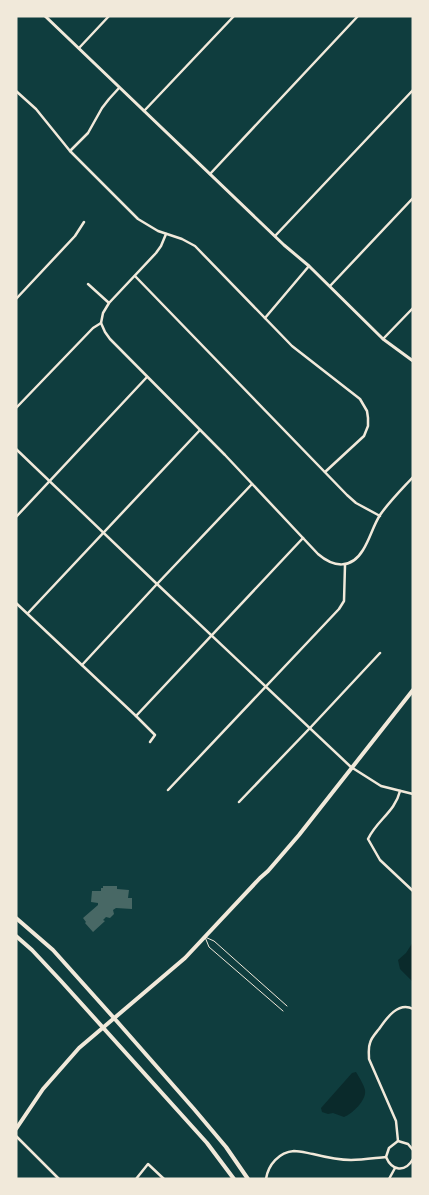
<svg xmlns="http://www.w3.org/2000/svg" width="429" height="1195" viewBox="0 0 429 1195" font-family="Lora,serif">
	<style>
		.water { fill: #0a2a2b }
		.building { fill: #486865 }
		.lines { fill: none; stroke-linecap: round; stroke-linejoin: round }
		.service { stroke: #f1e9da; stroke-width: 1 }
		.minor { stroke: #f1e9da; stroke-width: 2.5 }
		.tertiary { stroke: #f1e9da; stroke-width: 3 }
		.primary { stroke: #f1e9da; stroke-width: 4 }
		.trunk { stroke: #f1e9da; stroke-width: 4 }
	</style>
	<rect width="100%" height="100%" fill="#0f3d3e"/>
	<g class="water">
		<path d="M413 942V982L400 969 398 960 406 953Z"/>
		<path d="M356 1072C359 1077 364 1085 365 1090 367 1100 352 1114 344 1117L333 1113 328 1114 322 1112 321 1108 352 1073Z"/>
	</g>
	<path class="building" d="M103 886H117V889L129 890 128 898H132V909L116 908 113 910 114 914 110 918 106 917 103 920 105 921 93 932 85 923 86 922 83 918 98 905V903L91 902 92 891H101V888H103Z"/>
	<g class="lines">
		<path class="service" d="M283 1011 209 947 205 937 214 941 287 1006"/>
		<g class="minor">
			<path d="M79 48 109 16"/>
			<path d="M16 91 36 109 70 151 138 219 158 231 182 239 195 246 292 346 360 399 367 411 368 418V426L364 436 325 472"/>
			<path d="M144 111 234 16"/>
			<path d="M70 151 88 133 102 108 109 99 119 88"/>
			<path d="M210 174 358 16"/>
			<path d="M166 234 161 246 156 253 109 303 103 313 101 323 105 332 110 339 225 455 318 554C333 567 351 570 363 550 370 539 373 526 380 515 389 502 402 489 413 477"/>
			<path d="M275 236 413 90"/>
			<path d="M135 276 347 495 356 503 380 516"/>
			<path d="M88 284 109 303"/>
			<path d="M330 286 413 198"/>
			<path d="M16 299 75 236 84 222"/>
			<path d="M265 318 309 266"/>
			<path d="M383 339 413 308"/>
			<path d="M16 408 93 328 101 323"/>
			<path d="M16 449 157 584 351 767 381 786 413 794"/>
			<path d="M16 517 147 377"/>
			<path d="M16 603 136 716 155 735 150 742"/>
			<path d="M28 613 200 430"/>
			<path d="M82 665 157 584 252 484"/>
			<path d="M136 716 303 538"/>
			<path d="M168 790 339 609 344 601 345 565"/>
			<path d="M400 791C395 812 377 820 368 839L380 860 413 891"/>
			<path d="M239 802 310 728 380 653"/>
			<path d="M16 1136 59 1179"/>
			<path d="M398 1141 396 1121 369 1059C369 1053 368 1048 370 1043 371 1038 375 1034 379 1029 386 1019 398 1001 413 1009"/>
			<path d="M413 1150 408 1144 398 1141 389 1148 386 1157C392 1171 405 1173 413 1159"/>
			<path d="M136 1179 148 1164 164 1179"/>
			<path d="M266 1179C268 1165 279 1152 294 1151 300 1151 307 1153 313 1154 325 1157 339 1160 351 1160 363 1160 375 1158 386 1157"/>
			<path d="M389 1179 395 1168"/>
		</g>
		<path class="tertiary" d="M45 16 284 245 309 266 383 339 413 361"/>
		<path class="primary" d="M16 1129 43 1089 79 1048 185 958 260 878 268 871 299 835 413 690"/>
		<g class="trunk">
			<path d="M16 918 53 950 114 1018 194 1109 226 1147 248 1179"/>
			<path d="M16 936 32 950 61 981 207 1143 234 1179"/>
		</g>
	</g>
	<rect width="429" height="1195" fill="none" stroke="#f1e9da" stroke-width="35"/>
</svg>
